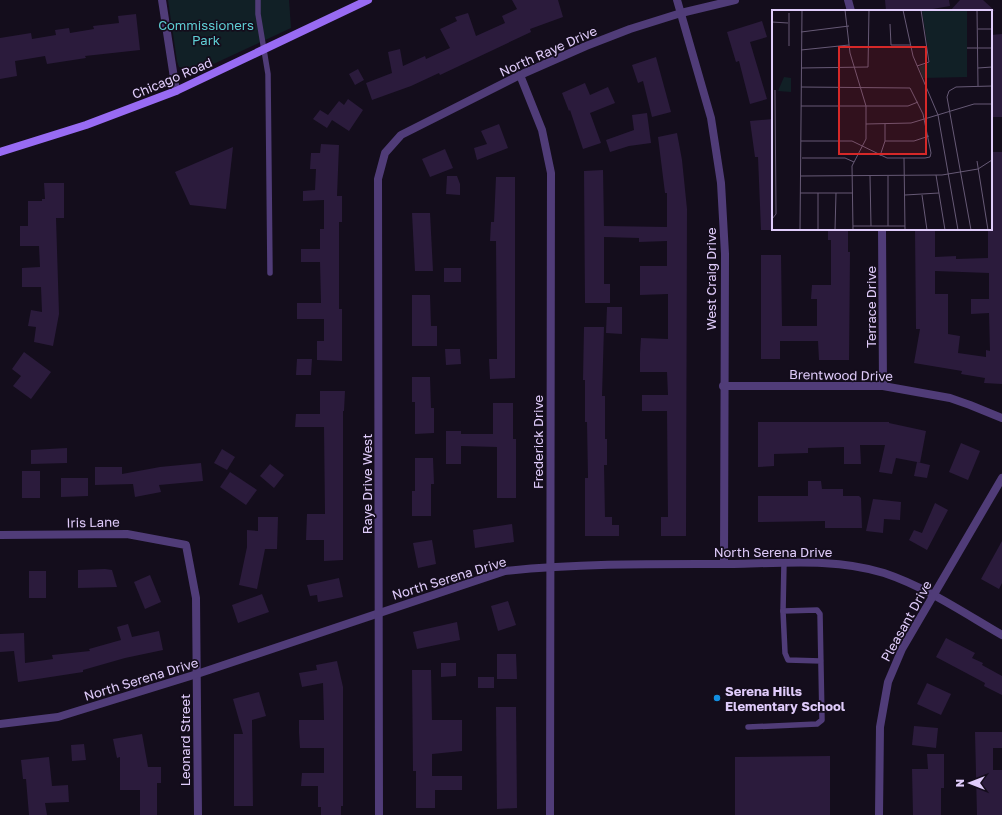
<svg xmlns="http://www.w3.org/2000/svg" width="1002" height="815" viewBox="0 0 1002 815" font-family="'Golos Text',sans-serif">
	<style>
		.green { fill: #112026 }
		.building { fill: #2b1b3c; fill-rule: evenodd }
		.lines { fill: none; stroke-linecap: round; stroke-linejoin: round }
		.lane { stroke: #503c78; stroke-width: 5.5 }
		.street { stroke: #503c78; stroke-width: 8 }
		.secondary { stroke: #986bf3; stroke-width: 8 }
		.poi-dot { fill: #128ee1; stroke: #140d1c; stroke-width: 1.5 }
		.labels { text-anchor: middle; stroke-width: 3.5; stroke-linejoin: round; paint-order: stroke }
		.park-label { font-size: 13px; fill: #5fced4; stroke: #140d1c }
		.street-label { font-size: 13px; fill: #e0ccfb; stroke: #140d1c }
		.poi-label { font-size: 13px; font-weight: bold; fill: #e0ccfb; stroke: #140d1c; text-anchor: start }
		.inset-road { fill: none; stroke: #665975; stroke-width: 1 }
		.view { fill: #d62828; fill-opacity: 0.15; stroke: #d62828; stroke-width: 2 }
		.inset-edge { fill: none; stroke: #e0ccfb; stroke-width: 2 }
	</style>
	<rect width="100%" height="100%" fill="#140d1c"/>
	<path class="green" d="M168 0H289L291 28 207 67 190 71 179 67 177 61Z"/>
	<g class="building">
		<path d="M512 0H558L563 17 530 29 531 32 440 75 439 73 411 86 372 100 366 83 392 73 388 52 400 49 403 66 425 56 426 59 450 48 440 29 457 21 455 17 468 13 476 36 505 23 502 16 517 9Z"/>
		<path d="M885 0H949L950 6 921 11H886Z"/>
		<path d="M960 0H983L995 11H950Z"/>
		<path d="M136 14 140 50 85 56 86 58 47 64 45 56 15 61 17 76 0 79V38L31 33 32 39 56 35 55 30 69 28 70 33 94 29 93 26 119 23 118 16Z"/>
		<path d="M762 21 767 37 750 42 767 99 750 104 739 61 736 62 727 32Z"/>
		<path d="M1002 34V117H991V35Z"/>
		<path d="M656 57 671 112 652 117 643 81 638 83 632 65Z"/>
		<path d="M358 69 364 80 355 85 349 74Z"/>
		<path d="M585 83 590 95 608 87 615 103 590 113 601 143 583 149 570 110 569 111 562 93Z"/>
		<path d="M348 99 363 110 349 131 332 120 327 128 313 119 320 110 328 115 339 101 344 105Z"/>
		<path d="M647 113 651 143 629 146 610 152 606 140 634 130 632 115Z"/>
		<path d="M773 119V230H761L758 157H755L750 121Z"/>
		<path d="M499 124 508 148 477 160 474 148 487 144 481 131Z"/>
		<path d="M677 133 682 160 687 209 686 536H661V517H668L667 411H642V395H668L667 372H640V353L641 338 668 339V294L640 295V266H667V241L639 242V238L604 237V284H610V303H585L584 171 603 170 604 226 667 227V193H665L658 137Z"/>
		<path d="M321 144 339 145 337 196H342V222H339V309H342V361L317 360V341H324V319H297V303H321L320 262H301V249H320V229H324V200L303 201V191L315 190 316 169H310L311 153H320Z"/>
		<path d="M233 147 226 209 190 205 175 172Z"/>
		<path d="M445 149 453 168 430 177 422 159Z"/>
		<path d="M991 152H1002V384L984 383 985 378 961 374 962 371 914 363 920 329H916L915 229H935V257L956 256V259L988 258V229H991ZM935 271 989 273V299H971V314L989 313 990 351 986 350V357L958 353 960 336 948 334V294H935Z"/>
		<path d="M447 176H457L460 184V195L446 194Z"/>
		<path d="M496 177H515V378L490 379 489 359H497L496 241H490L491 222H494Z"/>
		<path d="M44 183H64V218H56L59 314 53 346 34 342 36 327 28 326 31 310 42 312 41 287H22V268L40 267 39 246H20V226H28V201H42V199H45Z"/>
		<path d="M412 213H430L433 271H415Z"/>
		<path d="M828 229H848V252H850L849 360H819L818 341H780V359H761V255H781L782 326H817V299H811L812 285H831V240H828Z"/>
		<rect x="444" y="268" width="17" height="14"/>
		<path d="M412 295H430L431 326H437V346H412Z"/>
		<path d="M607 307H622V334L606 333Z"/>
		<path d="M584 327H604L602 396H605V439H607V465H604L605 517H612V525H619V536H585V478H588L587 422H585V380H583Z"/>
		<path d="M445 349H460L461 364 446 365Z"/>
		<path d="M24 352 51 372 31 399 13 386 21 376 12 369Z"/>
		<path d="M297 359H312L311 375H296Z"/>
		<path d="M412 377H430L431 408H434V433L415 434V402H412Z"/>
		<path d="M320 391H345L344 411H343V560L324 561V540H306L307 514H325L324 427H295L296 414H320Z"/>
		<path d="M493 403H513V439H516V498H497V447L461 446V464H446V431H461V434H493Z"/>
		<path d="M758 422H889V423L926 431 920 463 917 462 930 465 927 478 914 476 917 462 896 458 892 474 879 472 885 445H860L861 464H844V447L808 448V453L774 454V466L758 467Z"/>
		<path d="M961 443 980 451 968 480 949 472Z"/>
		<path d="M67 448V463L31 464V450Z"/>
		<path d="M222 449 235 457 227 470 214 463Z"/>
		<path d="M415 458H433L434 484H431V516H412V491H415Z"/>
		<path d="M201 463 203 481 159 485 161 492 135 497 133 484 95 485V467H122V474L160 467Z"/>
		<path d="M270 464 284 475 274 488 260 476Z"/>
		<rect x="22" y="471" width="18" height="27"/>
		<path d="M230 472 257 490 246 505 220 487Z"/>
		<path d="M61 478H88V496L61 497Z"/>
		<path d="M808 481H821L822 489H843V496H859L861 498 862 528H825V521L758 522V496H808Z"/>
		<path d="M873 499 901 502 900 520 884 519 883 533 866 531Z"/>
		<path d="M935 503 948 510 927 550 909 540 914 530 922 533Z"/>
		<path d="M258 517H278L277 549H265L257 589 239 585 247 547V530L258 531Z"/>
		<path d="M512 524 514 542 475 548 473 530Z"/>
		<path d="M432 540 436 564 418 568 413 543Z"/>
		<path d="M1002 541V583L999 589 981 579Z"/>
		<path d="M105 569 112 570 117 587 78 588V570Z"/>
		<rect x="29" y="571" width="17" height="27"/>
		<path d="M150 575 161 602 145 609 134 582Z"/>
		<path d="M339 578 343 597 318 602 317 595 310 596 307 585Z"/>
		<path d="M262 594 269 612 238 623 232 605Z"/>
		<path d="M508 601 516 625 498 631 491 606Z"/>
		<path d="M457 622 460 640 417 649 413 632Z"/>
		<path d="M128 624 132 637 159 631 163 650 125 658 83 670V672L18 682 14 651 0 652V634L24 633 25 663 53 659 52 655 90 651 89 649 121 640 117 627Z"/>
		<path d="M946 638 975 653 972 658 983 663 982 665 1002 676V695L984 686 985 683 936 657Z"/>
		<path d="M497 654H516L517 679H497Z"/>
		<path d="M337 661 343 687V806H341V815H321V807H318V786H301L302 773H324V748H300L299 733V720H324L323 683 302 687 299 673 317 670 316 665Z"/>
		<path d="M441 663H456V676L441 677Z"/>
		<path d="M412 670H431L432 720H462V751L432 754V776H462V790H435V808H416V771H413Z"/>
		<rect x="478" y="677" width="16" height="11"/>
		<path d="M927 683 951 694 941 715 917 704Z"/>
		<path d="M259 692 266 716 252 720 253 806H234V734H243L233 699Z"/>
		<path d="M496 707H516L517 808 497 809Z"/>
		<path d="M914 726 938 728 936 748 912 745Z"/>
		<path d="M975 732H1002V748H993V770H1002V815H977Z"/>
		<path d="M142 734 148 767H161V783H157V815H140V790H120V757L117 758 113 739Z"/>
		<path d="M84 744 86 760 72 761 71 745Z"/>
		<path d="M927 754H944V788H941V815H913L912 769H928Z"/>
		<path d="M830 756V815H735V757Z"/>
		<path d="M49 757 52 786 68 785 69 802 45 803 47 815H29L26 779H23L21 760Z"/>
	</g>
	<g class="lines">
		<g class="lane">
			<path d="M258 0V14L268 74 270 273"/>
			<path d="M783 611 784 563"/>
			<path d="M748 727 817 724 822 720 820 614 817 610 783 611 785 653 788 660 821 661"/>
		</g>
		<g class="street">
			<path d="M162 0 176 91"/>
			<path d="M677 0 711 118 721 183 725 254 724 564"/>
			<path d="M848 0 851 11"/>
			<path d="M520 75 542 130 551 173 550 815"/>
			<path d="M882 229 883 386"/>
			<path d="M723 386H883L950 398 970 405 1002 418"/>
			<path d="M0 535 127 534 186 545 196 598 198 815"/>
			<path d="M0 724 58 717 197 674 505 571C581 563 658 564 734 564 783 563 837 558 884 573 926 587 964 613 1002 635"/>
			<path d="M379 815 378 179 385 153 401 135 520 75 586 46 630 29 681 13 735 0"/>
			<path d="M879 815 880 727 888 682 902 649 1002 478"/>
		</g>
		<path class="secondary" d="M0 152 86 125 176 91 368 0"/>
	</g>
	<circle class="poi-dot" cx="717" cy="698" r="4"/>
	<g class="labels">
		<g class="park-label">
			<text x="206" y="30">Commissioners<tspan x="206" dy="15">Park</tspan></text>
		</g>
		<g class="street-label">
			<text transform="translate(548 51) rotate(-24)" y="5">North Raye Drive</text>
			<text transform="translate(172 78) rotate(-23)" y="5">Chicago Road</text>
			<text transform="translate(711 279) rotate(-90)" y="5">West Craig Drive</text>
			<text transform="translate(871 307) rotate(-90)" y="5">Terrace Drive</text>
			<text transform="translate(841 375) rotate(1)" y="5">Brentwood Drive</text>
			<text transform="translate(538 442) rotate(-90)" y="5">Frederick Drive</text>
			<text transform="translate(367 484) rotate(-90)" y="5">Raye Drive West</text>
			<text transform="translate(93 522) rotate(-1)" y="5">Iris Lane</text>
			<text x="773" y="557">North Serena Drive</text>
			<text transform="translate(449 578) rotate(-17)" y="5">North Serena Drive</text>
			<text transform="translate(906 621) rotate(-61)" y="5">Pleasant Drive</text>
			<text transform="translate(141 679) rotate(-17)" y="5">North Serena Drive</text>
			<text transform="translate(185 740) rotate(-90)" y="5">Leonard Street</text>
		</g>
		<g class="poi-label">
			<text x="725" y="696">Serena Hills<tspan x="725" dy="15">Elementary School</tspan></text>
		</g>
	</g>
	<g transform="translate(772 10)">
		<rect width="220" height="220" fill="#140d1c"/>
		<path d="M150 1H195V67L151 68 147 57 158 52ZM12 67 19 68V82L6 81Z" fill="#112026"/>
		<path class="inset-road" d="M73 0 78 43 94 96V129L80 156 81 220M131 0 141 46 166 105 186 220M205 0 206 76M0 12 16 13M118 14 119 35H138M206 19H220M29 22 77 16M17 36V3M195 38H220M29 40 77 35M145 56 157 52 149 0M29 58 96 57 97 0M206 58 220 57M29 77 138 78 151 104 159 143 158 147 153 148H115L80 131H29M29 96H136L146 92M94 114 139 113 202 94H220M113 131H142L157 126M108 146 113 131V114M30 148H73L82 152M132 148 133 220M205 151 216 220M164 165 173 220M28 166 170 165 206 159 220 150M98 166 99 216M28 183H81M46 183V220M133 185 167 183M150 185 155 220M0 209 4 204 3 80M81 216H133M116 216V166M28 220 30 0M63 220 64 183M199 220 175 87 177 81 184 77 220 76"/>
		<path class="view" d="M67 37H154V144H67Z"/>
		<rect width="220" height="220" class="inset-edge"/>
	</g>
	<g transform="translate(970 783) rotate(270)" stroke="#140d1c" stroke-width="3" paint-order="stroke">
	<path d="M0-3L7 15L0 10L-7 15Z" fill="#e0ccfb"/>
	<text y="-6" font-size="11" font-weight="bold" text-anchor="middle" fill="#e0ccfb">N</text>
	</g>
</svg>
